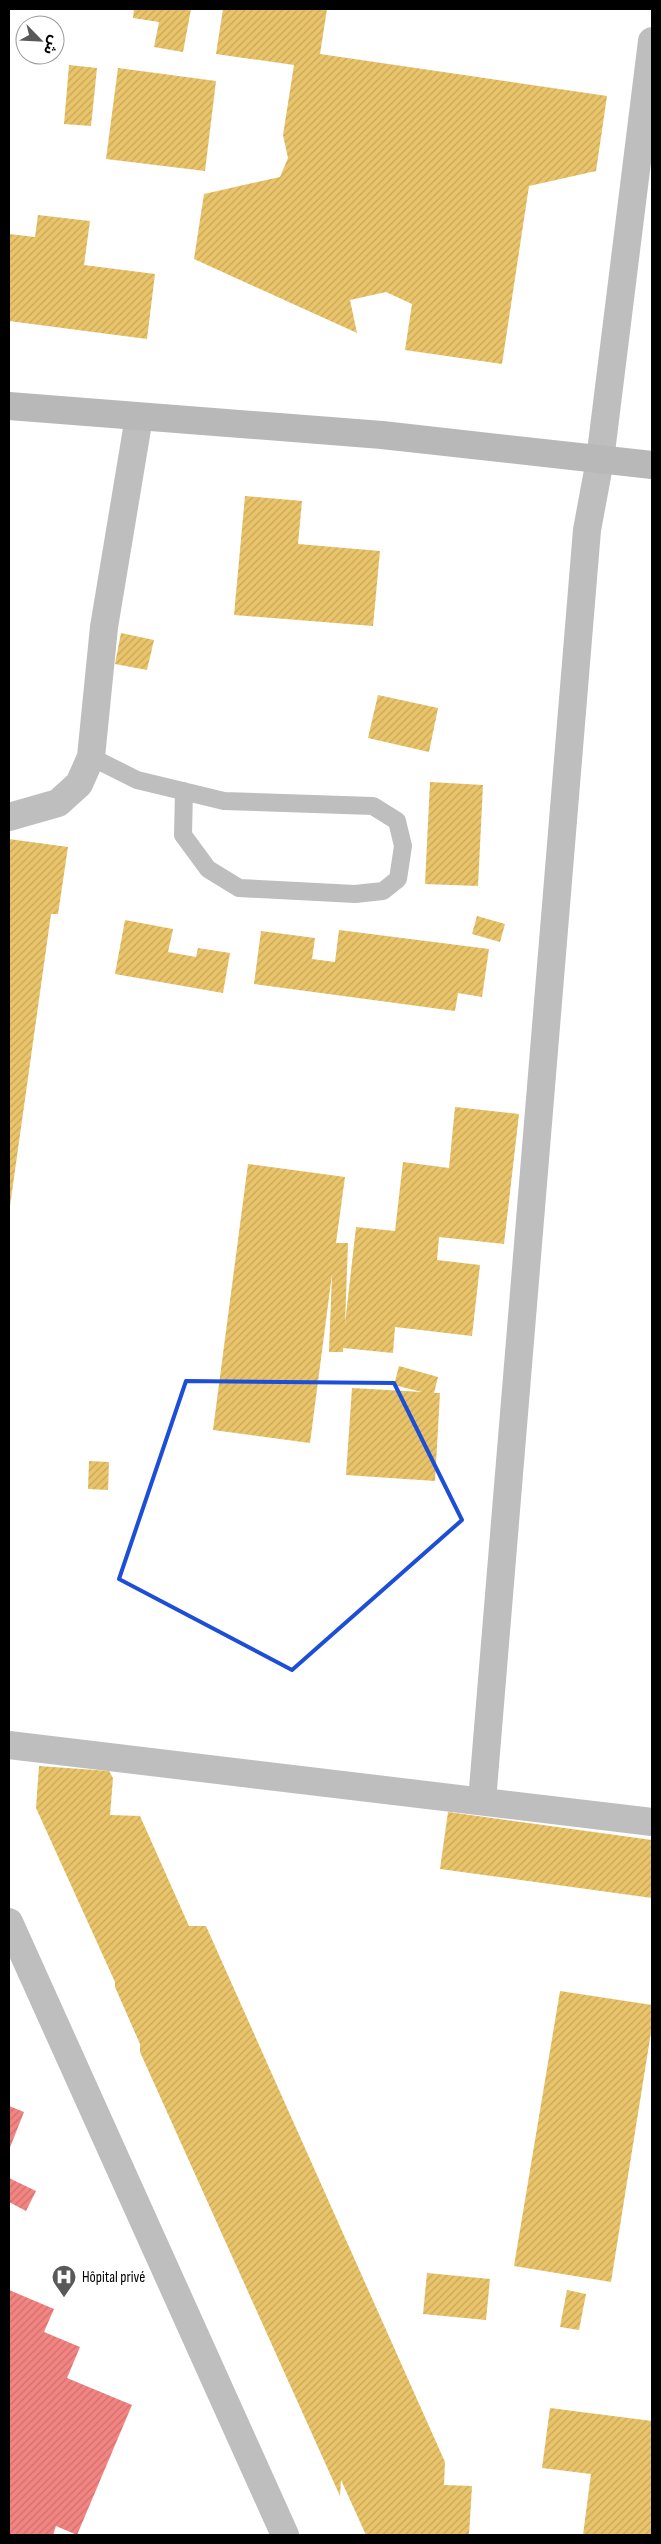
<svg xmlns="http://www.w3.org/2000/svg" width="661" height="2544" viewBox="0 0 661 2544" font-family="'Sofia Sans Condensed','Noto Sans Arabic',sans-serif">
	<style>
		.homes { fill: url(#homes-hatch) }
		.health { fill: url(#health-hatch) }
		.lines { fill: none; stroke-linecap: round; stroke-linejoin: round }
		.service { stroke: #bebebe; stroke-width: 18 }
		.minor { stroke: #bebebe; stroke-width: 28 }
		.secondary { stroke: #b8b8b8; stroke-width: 28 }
		.marked { fill: none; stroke: #1d4ed8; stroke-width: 4; stroke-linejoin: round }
		.labels { text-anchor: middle; stroke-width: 5; stroke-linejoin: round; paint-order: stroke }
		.poi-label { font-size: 15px; fill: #000; stroke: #fff; text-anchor: start }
	</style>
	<defs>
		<pattern id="homes-hatch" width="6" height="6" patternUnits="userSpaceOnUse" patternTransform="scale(1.25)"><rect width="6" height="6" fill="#e9c46a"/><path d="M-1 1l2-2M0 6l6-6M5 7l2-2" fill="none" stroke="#c6a75a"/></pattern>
		<pattern id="health-hatch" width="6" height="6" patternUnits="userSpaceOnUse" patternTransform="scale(1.25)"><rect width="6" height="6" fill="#f28482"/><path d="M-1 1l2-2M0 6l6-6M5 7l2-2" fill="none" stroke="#ce706e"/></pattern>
	</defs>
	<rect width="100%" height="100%" fill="#fff"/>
	<g class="homes">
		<path d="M134 9H191L183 52 154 47 159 22 133 18Z"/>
		<path d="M223 9H327L320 54 607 96 596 171 529 186 502 364 405 350 412 304 386 292 350 300 357 333 194 259 204 194 280 177 288 158 283 135 294 65 216 54Z"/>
		<path d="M69 65 97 68 91 126 64 124Z"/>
		<path d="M118 68 216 81 205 171 106 159Z"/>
		<path d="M38 215 90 221 84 265 155 274 147 339 9 321V234L35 237Z"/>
		<path d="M245 496 302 501 298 544 380 551 373 626 234 615Z"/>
		<path d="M121 633 154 640 147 670 115 664Z"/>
		<path d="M378 695 438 708 429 752 368 738Z"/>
		<path d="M430 782 483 785 478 886 425 884Z"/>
		<path d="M9 839 68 847 58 914H51L10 1206Z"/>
		<path d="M477 916 505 924 500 942 472 934Z"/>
		<path d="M125 920 173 929 168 952 196 957 198 948 230 953 223 993 115 974Z"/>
		<path d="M339 930 489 949 482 997 458 993 455 1011 254 984 261 931 315 938 312 959 335 962Z"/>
		<path d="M455 1107 519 1114 504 1244 439 1237 437 1260 480 1265 472 1336 395 1327 393 1353 343 1348V1352H329L332 1274 310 1443 213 1430 248 1164 345 1177 336 1243H348L345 1324 356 1227 395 1231 403 1162 449 1168Z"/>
		<path d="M399 1366 438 1377 434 1393H440L435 1481 346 1475 352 1388 422 1392 394 1385Z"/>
		<path d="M89 1461 109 1462 108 1490 88 1489Z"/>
		<path d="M39 1766 109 1771 113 1778 110 1815 140 1816 189 1926H206L445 2462 444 2485 472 2486 469 2535H366L341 2480 340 2496 140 2052V2044L115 1987V1982L36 1808Z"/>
		<path d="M448 1812 652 1840V1898L440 1869Z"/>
		<path d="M560 1991 652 2005V2026L611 2282 514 2266Z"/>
		<path d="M427 2273 490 2279 486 2320 423 2314Z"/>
		<path d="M567 2290 586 2294 579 2330 560 2327Z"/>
		<path d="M550 2408 652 2421V2535H583L591 2474 542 2468Z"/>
	</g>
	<g class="health">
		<path d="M9 2106 24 2112 9 2150Z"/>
		<path d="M9 2178 36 2191 26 2211 9 2202Z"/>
		<path d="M9 2290 54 2309 44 2332 80 2347 67 2378 132 2405 77 2535 56 2526 53 2535H9Z"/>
	</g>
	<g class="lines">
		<path class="service" d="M91 757 137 780 224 801 373 806 397 821 403 846 398 879 383 891 355 894 239 888 208 869 183 835 184 791"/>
		<g class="minor">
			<path d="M9 817 58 803 79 784 91 757 104 627 139 417"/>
			<path d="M9 1745 652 1822"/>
			<path d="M482 1801 587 530 600 460 652 41"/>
			<path d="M9 1922 285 2535"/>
		</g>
		<path class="secondary" d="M9 406 382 435 652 465"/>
	</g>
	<path class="marked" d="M186 1381 394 1383 462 1520 292 1670 119 1579Z"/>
	<defs>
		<symbol id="hospital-pin" viewBox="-11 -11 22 30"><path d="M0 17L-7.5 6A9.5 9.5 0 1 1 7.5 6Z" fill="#595959" stroke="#fff"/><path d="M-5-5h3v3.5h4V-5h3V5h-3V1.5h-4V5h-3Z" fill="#fff"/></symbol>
	</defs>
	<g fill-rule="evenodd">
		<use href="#hospital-pin" x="50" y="2263" width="28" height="38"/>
	</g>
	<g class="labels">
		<g class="poi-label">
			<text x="82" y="2282">Hôpital privé</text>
		</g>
	</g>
	<rect width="661" height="2544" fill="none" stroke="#000000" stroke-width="20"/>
	<g transform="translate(40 40) rotate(114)"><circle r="24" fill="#ffffff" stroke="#999999"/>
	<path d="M0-4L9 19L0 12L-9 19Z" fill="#595959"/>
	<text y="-8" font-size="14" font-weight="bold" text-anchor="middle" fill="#000000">ش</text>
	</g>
</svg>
